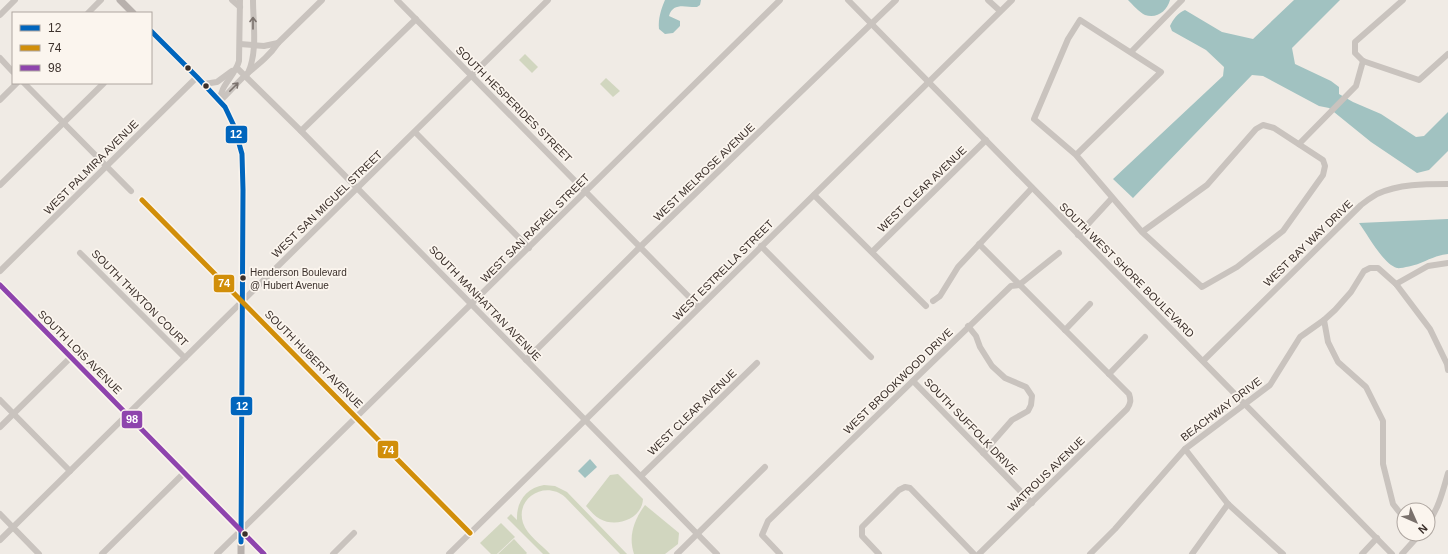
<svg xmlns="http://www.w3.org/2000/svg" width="1448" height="554" viewBox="0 0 1448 554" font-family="Arial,sans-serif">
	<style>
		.green { fill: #d1d6bf }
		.water { fill: #a1c2c1 }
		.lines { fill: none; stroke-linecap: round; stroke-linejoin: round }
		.minor { stroke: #c9c3be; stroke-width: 6 }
		.major { stroke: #b8b1ad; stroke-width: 7 }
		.bus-1-casing { stroke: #fbf5ee; stroke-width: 8 }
		.bus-2-casing { stroke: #fbf5ee; stroke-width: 8 }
		.bus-3-casing { stroke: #fbf5ee; stroke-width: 8 }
		.bus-1 { stroke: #0065bd; stroke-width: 5 }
		.bus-2 { stroke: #d18e09; stroke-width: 5 }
		.bus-3 { stroke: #8e44ad; stroke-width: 5 }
		.oneway { stroke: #7b726d }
		.bus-dot { fill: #3b302b; stroke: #fbf5ee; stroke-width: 1.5 }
		.labels { text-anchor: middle; stroke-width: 3.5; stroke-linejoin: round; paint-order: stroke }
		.bus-label { font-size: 10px; fill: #3b302b; stroke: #fbf5ee; text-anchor: start }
		.street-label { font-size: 11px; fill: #3b302b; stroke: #fbf5ee }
		.line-badge { stroke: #fbf5ee; stroke-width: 1.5 }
		.badge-label { font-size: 11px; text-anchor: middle; font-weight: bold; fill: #fff }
	</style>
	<rect width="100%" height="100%" fill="#f0ebe5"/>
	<g class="green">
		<path d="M525 54 538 67 532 73 519 60Z"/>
		<path d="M606 78 620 91 613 97 600 84Z"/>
		<path d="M618 474 643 499C642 519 616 528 600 519 594 516 590 510 586 506L610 475Z"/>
		<path d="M544 485 555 486 567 492 627 554H620L565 497C545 480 515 498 523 523 527 535 542 545 550 554H543L507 518 511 514 517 520C516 502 526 488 544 485Z"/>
		<path d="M645 505 679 533 678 544 665 554H634C628 536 634 520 645 505Z"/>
		<path d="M501 523 515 537 497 554H491L480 543Z"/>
		<path d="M514 539 527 553 526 554H498Z"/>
	</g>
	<g class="water">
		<path d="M665 0H701L700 5 697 7C688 8 673 1 669 16L680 21V26L673 33 665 34 659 29C658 19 661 9 665 0Z"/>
		<path d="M1128 0H1170C1167 11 1157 19 1145 15 1139 12 1133 5 1128 0Z"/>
		<path d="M1294 0H1340L1292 48 1295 64 1331 81 1339 87V94L1353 102 1381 114 1416 137 1424 136 1448 112V151L1429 170 1417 173 1371 142 1329 108 1319 106 1263 76 1252 75 1133 198 1113 179 1223 76 1224 67 1206 50 1172 31 1170 26C1173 19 1178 13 1185 10L1222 32 1253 39Z"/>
		<path d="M1448 219V254C1437 255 1428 260 1418 264 1415 265 1400 269 1397 268 1383 264 1368 235 1359 223Z"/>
		<path d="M590 459 597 467 585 478 578 471Z"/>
	</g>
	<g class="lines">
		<g class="minor">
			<path d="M232 0 240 7"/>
			<path d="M397 0 699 307"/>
			<path d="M848 0 1392 554"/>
			<path d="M988 0 1000 11"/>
			<path d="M1403 0 1355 42V53L1363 61 1419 80 1448 54"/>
			<path d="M88 13 101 0"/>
			<path d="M0 15 15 0"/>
			<path d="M240 44 264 46 278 43"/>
			<path d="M1131 52 1182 0"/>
			<path d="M0 58 13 72"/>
			<path d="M237 68 301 131 717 554"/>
			<path d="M248 73C258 51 253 23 253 0"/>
			<path d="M24 83 131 191"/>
			<path d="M204 84 217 82 232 71"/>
			<path d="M0 100 17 83"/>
			<path d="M220 101C230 92 239 80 249 72 260 63 270 55 278 43L322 0"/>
			<path d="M220 101C220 85 235 76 239 61L240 0"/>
			<path d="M301 131 416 19"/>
			<path d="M415 132 529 248"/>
			<path d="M1299 144 1356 86 1363 61"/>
			<path d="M1076 155 1161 72 1080 20 1068 39 1034 119 1076 155 1142 232 1202 287 1237 267 1283 231 1323 175 1325 166 1323 160 1274 128 1263 125 1256 129 1207 185 1142 232"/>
			<path d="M0 185 104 83"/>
			<path d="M814 195 926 306"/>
			<path d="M142 200 470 533"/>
			<path d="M1078 235 1112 198"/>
			<path d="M761 246 871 357"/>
			<path d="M872 252 986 140"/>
			<path d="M80 253 185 358"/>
			<path d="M0 271 197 77"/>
			<path d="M1396 284 1428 266 1448 263"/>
			<path d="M0 285 264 554"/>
			<path d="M933 301 940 296 958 267 1032 188"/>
			<path d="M1324 320 1328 342 1338 362 1366 387 1383 421V464L1393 504 1404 518"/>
			<path d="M968 326 976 336 980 347 992 366 1005 378 1026 387 1032 396 1031 405 1028 411 1012 420 983 453"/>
			<path d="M1065 330 1090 304"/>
			<path d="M526 360 640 247 896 0"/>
			<path d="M1203 361 1361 205C1366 201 1372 197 1377 194 1399 184 1424 184 1448 184"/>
			<path d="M1109 374 1145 337"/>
			<path d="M913 381 1032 503"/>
			<path d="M0 400 70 471"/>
			<path d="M0 427 71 357"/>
			<path d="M1185 449 1228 504 1283 554"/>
			<path d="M641 476 757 363"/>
			<path d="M0 514 39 554"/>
			<path d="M1428 523C1439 508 1443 490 1448 473"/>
			<path d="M0 540 548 0"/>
			<path d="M102 554 184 473"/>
			<path d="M217 554 780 0"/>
			<path d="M333 554 354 533"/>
			<path d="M449 554 1012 0"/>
			<path d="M677 554 765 467"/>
			<path d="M780 554 762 535 768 521 1011 286 1019 285 1059 253"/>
			<path d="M879 554 862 536V527L899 490 905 487 910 488 974 554"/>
			<path d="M979 554 1127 409C1131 403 1131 400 1129 394L979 244"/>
			<path d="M1090 554 1115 529 1185 449 1270 385 1300 337 1324 320 1335 310 1351 292 1364 271 1370 268H1378L1396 284 1430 329 1447 364 1448 370"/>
			<path d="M1192 554 1228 504"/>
			<path d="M1362 554 1377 538"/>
			<path d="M1402 554 1420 534"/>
		</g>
		<g class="major">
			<path d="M120 0 133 13"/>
			<path d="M151 31 197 77 225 107 234 126 242 154 243 190 241 554"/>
		</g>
		<defs>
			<path id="bus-1" d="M151 31 197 77 225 107 234 126 242 154 243 190 241 542"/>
			<path id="bus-2" d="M142 200 470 533"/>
			<path id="bus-3" d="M0 285 264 554"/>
		</defs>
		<use href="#bus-1" class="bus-1-casing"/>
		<use href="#bus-2" class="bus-2-casing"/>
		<use href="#bus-3" class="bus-3-casing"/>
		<use href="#bus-1" class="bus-1"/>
		<use href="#bus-2" class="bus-2"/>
		<use href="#bus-3" class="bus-3"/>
	</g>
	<defs><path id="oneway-shaft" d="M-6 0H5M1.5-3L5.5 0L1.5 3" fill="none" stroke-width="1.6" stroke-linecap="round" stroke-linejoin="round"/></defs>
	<g class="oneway">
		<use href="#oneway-shaft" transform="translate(253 23) rotate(-90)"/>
		<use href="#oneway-shaft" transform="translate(234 87) rotate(-45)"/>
	</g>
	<g class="bus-dot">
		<circle cx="188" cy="68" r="3.5"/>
		<circle cx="206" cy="86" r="3.5"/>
		<circle cx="243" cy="278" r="3.5"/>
		<circle cx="245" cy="534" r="3.5"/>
	</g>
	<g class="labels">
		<g class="bus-label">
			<text x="250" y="276">Henderson Boulevard<tspan x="250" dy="13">@ Hubert Avenue</tspan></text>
		</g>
		<g class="street-label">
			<text transform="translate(514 104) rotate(45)" y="4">SOUTH HESPERIDES STREET</text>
			<text transform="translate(91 167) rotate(-45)" y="4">WEST PALMIRA AVENUE</text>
			<text transform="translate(704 172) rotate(-44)" y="4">WEST MELROSE AVENUE</text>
			<text transform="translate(922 189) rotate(-44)" y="4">WEST CLEAR AVENUE</text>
			<text transform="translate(327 204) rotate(-44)" y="4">WEST SAN MIGUEL STREET</text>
			<text transform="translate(535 228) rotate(-45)" y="4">WEST SAN RAFAEL STREET</text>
			<text transform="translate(1308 243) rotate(-44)" y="4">WEST BAY WAY DRIVE</text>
			<text transform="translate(723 270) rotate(-45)" y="4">WEST ESTRELLA STREET</text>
			<text transform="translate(1127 270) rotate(45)" y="4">SOUTH WEST SHORE BOULEVARD</text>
			<text transform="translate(140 298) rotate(45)" y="4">SOUTH THIXTON COURT</text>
			<text transform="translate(485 303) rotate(46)" y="4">SOUTH MANHATTAN AVENUE</text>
			<text transform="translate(80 352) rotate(45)" y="4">SOUTH LOIS AVENUE</text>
			<text transform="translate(314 359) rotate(45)" y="4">SOUTH HUBERT AVENUE</text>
			<text transform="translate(898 381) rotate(-44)" y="4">WEST BROOKWOOD DRIVE</text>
			<text transform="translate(1221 409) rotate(-37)" y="4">BEACHWAY DRIVE</text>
			<text transform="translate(692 412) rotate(-44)" y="4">WEST CLEAR AVENUE</text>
			<text transform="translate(971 426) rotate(46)" y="4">SOUTH SUFFOLK DRIVE</text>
			<text transform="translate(1046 474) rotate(-44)" y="4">WATROUS AVENUE</text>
		</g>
	</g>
	<g class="line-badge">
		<rect x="225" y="125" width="23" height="19" rx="4" fill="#0065bd"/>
		<rect x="213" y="274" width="22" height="19" rx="4" fill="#d18e09"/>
		<rect x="230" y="396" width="23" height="20" rx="4" fill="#0065bd"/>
		<rect x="121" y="410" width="22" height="19" rx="4" fill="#8e44ad"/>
		<rect x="377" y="440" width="22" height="19" rx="4" fill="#d18e09"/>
	</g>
	<g class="badge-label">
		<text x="236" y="138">12</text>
		<text x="224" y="287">74</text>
		<text x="242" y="410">12</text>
		<text x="132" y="423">98</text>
		<text x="388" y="454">74</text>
	</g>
	<rect x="12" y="12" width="140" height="72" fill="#fbf5ee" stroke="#aea6a0"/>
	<rect x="20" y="25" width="20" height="6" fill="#0065bd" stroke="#aea6a0"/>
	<text x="48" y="32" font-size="12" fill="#3b302b">12</text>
	<rect x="20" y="45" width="20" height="6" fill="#d18e09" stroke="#aea6a0"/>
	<text x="48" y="52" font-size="12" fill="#3b302b">74</text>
	<rect x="20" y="65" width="20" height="6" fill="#8e44ad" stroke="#aea6a0"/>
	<text x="48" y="72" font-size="12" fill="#3b302b">98</text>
	<g transform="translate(1416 522) rotate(135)"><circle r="19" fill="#fbf5ee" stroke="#aea6a0"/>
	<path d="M0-3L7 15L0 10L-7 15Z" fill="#7a716c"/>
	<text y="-6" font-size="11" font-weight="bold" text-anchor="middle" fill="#3b302b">N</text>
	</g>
</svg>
